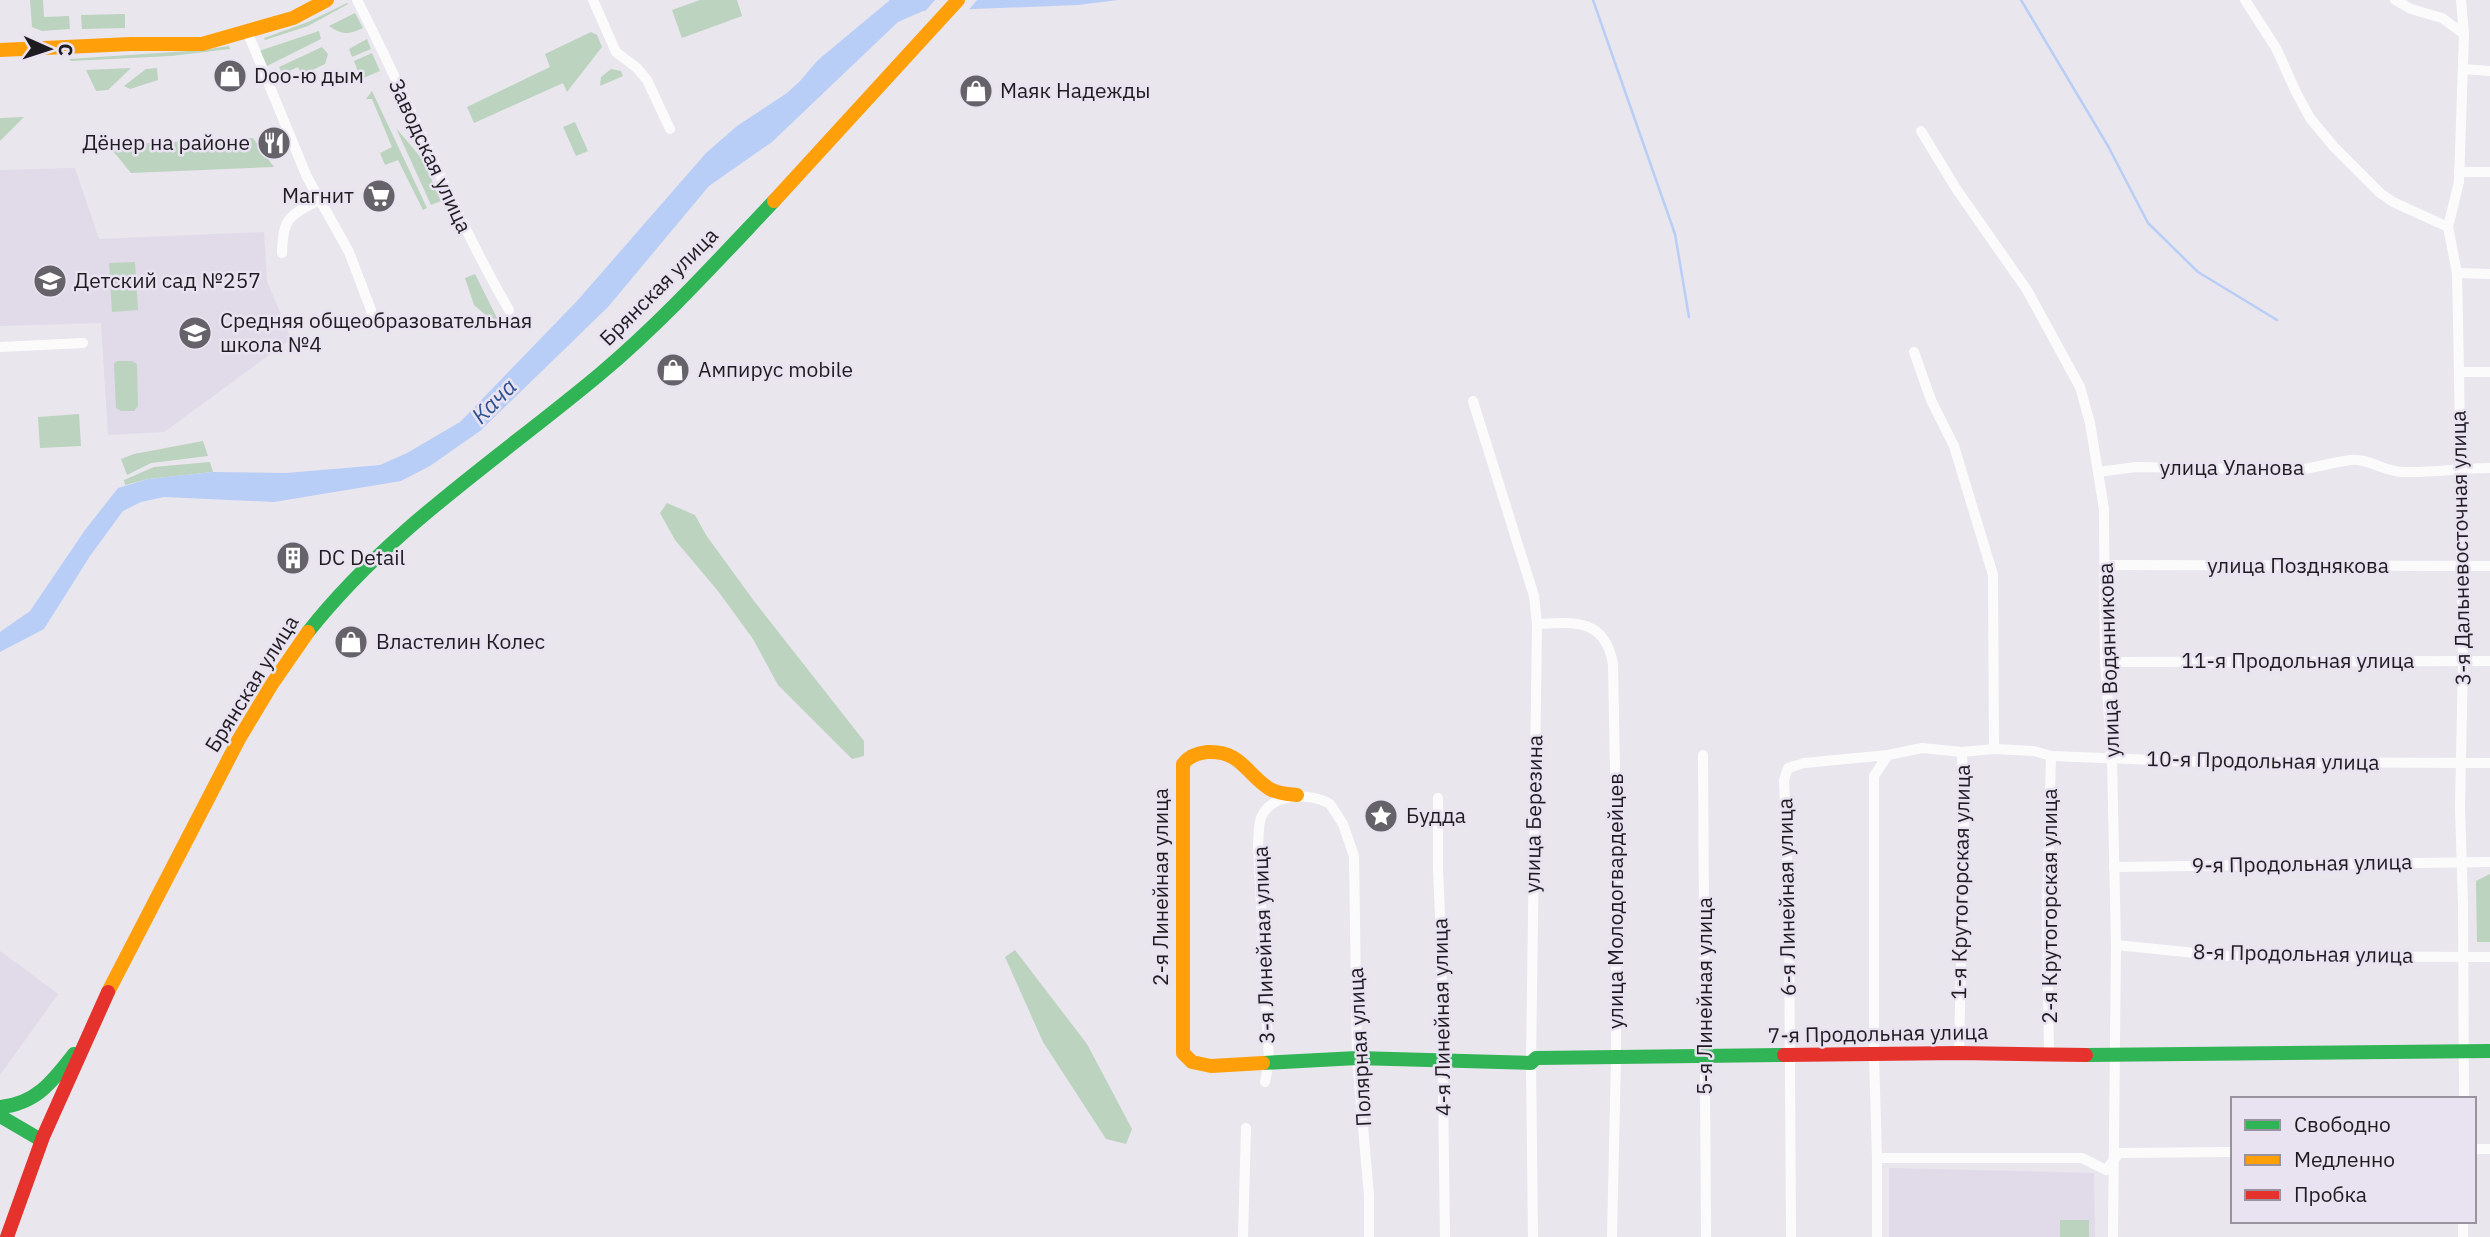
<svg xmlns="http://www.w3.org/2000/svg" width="2490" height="1237" viewBox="0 0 2490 1237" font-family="'IBM Plex Sans',sans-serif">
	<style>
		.built { fill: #e1dae9 }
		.green { fill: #bcd3bf }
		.water { fill: #b9cef6 }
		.pier { fill: #e9e6ee }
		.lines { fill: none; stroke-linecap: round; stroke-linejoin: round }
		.stream { stroke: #b9cef6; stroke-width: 2.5 }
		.street { stroke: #fcfbfc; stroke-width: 10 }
		.fast { stroke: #30b455; stroke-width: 14 }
		.slow { stroke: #ff9f0a; stroke-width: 14 }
		.jam { stroke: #e5322d; stroke-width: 14 }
		.labels { text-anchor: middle; stroke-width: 5; stroke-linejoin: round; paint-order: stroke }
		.poi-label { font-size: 21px; fill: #1e1c21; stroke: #e9e2f1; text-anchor: start }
		.street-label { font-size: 21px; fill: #1e1c21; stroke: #e9e2f1 }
		.water-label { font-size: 23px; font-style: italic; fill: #2c5190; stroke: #e9e2f1 }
	</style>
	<rect width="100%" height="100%" fill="#e9e6ee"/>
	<g class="built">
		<path d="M75 168 99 239 264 232 267 281 291 339 164 432 108 435 101 323 0 326V170Z"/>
		<path d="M0 951 58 994 0 1075Z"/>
		<path d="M1889 1168 2094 1173 2095 1237H1889Z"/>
	</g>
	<g class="green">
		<path d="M30 0H43L44 17 69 16 70 29 42 31 32 27Z"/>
		<path d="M700 0H737L742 16 682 38 672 10Z"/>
		<path d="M347 3 348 4 308 26 265 40 264 38 308 22Z"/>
		<path d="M355 13 363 28C348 35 342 35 329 26Z"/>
		<path d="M125 14V28L82 29 81 15Z"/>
		<path d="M319 31 321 39 267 66 259 51Z"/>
		<path d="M591 32 597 35 602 47 567 92 563 83 474 123 467 107 550 67 545 54Z"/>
		<path d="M367 39 371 49 352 57 349 49Z"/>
		<path d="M229 46 230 49 171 56 71 61 69 59 203 50Z"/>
		<path d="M322 47 328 54 325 64 302 75 298 67 282 74 279 67Z"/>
		<path d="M372 53 380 71 361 79 354 61Z"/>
		<path d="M131 68 108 90 96 91 86 70Z"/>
		<path d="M157 68 158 80 130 89 124 86 146 69Z"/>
		<path d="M611 69 621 71 623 76 600 86 601 77Z"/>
		<path d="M372 91 427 208 423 210 398 160 385 165 380 153 392 147 372 99H366Z"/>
		<path d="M24 117 0 141V118Z"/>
		<path d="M575 122 588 151 576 156 563 127Z"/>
		<path d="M396 128 423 160 441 201 431 205Z"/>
		<path d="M253 138 274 167 131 173 108 145Z"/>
		<path d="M135 262 138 310 112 312 109 263Z"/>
		<path d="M475 274 498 320 493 321 474 305 465 278Z"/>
		<path d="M117 361H132L137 364 138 406 134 411H121L116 408 114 364Z"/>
		<path d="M79 414 81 446 40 448 38 417Z"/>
		<path d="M203 441 208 456 151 463 127 475 121 459 134 454Z"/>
		<path d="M210 462 213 472 148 479 125 485 124 480 154 467Z"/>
		<path d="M667 503 695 515 706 535 754 601 864 741V756L852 759 778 685 753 639 718 591 675 540 660 513Z"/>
		<path d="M2490 874V942H2477L2476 881Z"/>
		<path d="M1015 950 1087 1044 1132 1129 1126 1144 1106 1139 1043 1042 1005 957Z"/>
		<rect x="2060" y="1220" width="29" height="17"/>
	</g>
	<path class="water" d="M890 0H1118L1078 5 923 11 898 22 772 142 709 186 608 307 480 431 430 466 401 481 274 502 164 497 141 502 123 511 90 556 44 629 0 652V632L30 611 85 530 118 488 148 479 213 472 286 473 380 465 407 453 460 422 577 301 706 153 737 126 787 93 800 81 818 60Z"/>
	<path class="pier" d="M935 0H977L966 13 921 16Z"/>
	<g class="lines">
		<g class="stream">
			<path d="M1593 0 1675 234 1689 317"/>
			<path d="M2021 0 2108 146 2148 223 2198 272 2277 320"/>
		</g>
		<g class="street">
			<path d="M357 0C410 102 451 210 509 310"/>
			<path d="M593 0 616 52 637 68 647 80 670 129"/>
			<path d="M2245 0 2276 48 2296 92 2310 118 2334 147 2380 193 2393 202 2448 227"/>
			<path d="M2395 0 2411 9 2442 18 2464 34"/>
			<path d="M2461 0 2464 34 2459 182 2448 227 2457 273 2459 372 2463 661 2460 807 2463 905 2464 1099"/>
			<path d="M247 31 307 177 349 252 371 310 372 324"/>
			<path d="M2463 69 2490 71"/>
			<path d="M1921 131 1957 190 2027 290 2080 387 2090 423 2104 509 2105 662 2112 760 2116 945 2113 1237"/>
			<path d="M2459 172H2490"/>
			<path d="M282 253C283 217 289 216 319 200"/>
			<path d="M2457 273 2490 274"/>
			<path d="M0 347 83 343"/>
			<path d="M1914 352 1931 400 1954 446 1993 575 1994 749"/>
			<path d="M2459 372H2490"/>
			<path d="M1473 401 1534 596 1537 624 1531 1063 1533 1237"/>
			<path d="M2098 472 2136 467 2297 470C2315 468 2333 462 2351 460 2368 458 2385 472 2403 472 2432 473 2461 468 2490 468"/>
			<path d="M2106 565 2490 566"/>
			<path d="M1537 624C1574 622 1605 618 1613 664L1616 823V1057L1612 1237"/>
			<path d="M2105 662 2490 661"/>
			<path d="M1703 755 1706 1237"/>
			<path d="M1438 798V869L1441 939 1445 1237"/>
			<path d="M2114 867 2490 862"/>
			<path d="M2116 945 2225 956 2490 957"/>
			<path d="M1959 1053 1964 820 1962 752"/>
			<path d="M2049 1055 2047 912 2051 756"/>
			<path d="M1265 1082 1269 1061 1258 845C1259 837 1258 826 1261 818 1271 793 1310 792 1330 804L1343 824 1354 856 1357 1058 1369 1196V1237"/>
			<path d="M2474 1149H2490"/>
			<path d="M1877 1158H2082L2106 1170 2119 1153 2233 1152"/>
			<path d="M1243 1237 1246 1128"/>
			<path d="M1791 1237 1789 912 1784 780 1788 768 1804 763 1888 755 1922 748 1962 752 1994 749 2034 751 2051 756 2209 762 2490 763"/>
			<path d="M1877 1237V1158L1874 1055V776L1888 755"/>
			<path d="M2463 1237V1221"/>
		</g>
		<g class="fast">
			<path d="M308 632C389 529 501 457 600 374 662 322 718 260 774 201"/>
			<path d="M2086 1055 2490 1051"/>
			<path d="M1263 1063 1357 1058 1531 1063 1536 1058 1784 1055"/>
			<path d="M0 1107C36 1104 53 1081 74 1054"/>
			<path d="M0 1116 41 1140"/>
		</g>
		<g class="slow">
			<path d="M0 50 131 44H202L293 18 327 0"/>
			<path d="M774 201 958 0"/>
			<path d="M108 992 239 739 272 684 308 632"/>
			<path d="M1263 1063 1211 1066 1192 1062 1183 1053V764C1189 756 1197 753 1207 752 1241 750 1246 774 1270 789 1278 794 1288 794 1297 795"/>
		</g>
		<g class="jam">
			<path d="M1784 1055 1959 1053 2086 1055"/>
			<path d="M7 1237 43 1137 108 992"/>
		</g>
	</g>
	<defs>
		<symbol id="shop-disc" viewBox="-11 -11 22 22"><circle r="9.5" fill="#656369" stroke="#e9e2f1"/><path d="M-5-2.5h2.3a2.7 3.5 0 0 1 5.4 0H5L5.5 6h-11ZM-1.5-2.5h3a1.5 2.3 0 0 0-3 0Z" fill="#fff"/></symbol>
		<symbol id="restaurant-disc" viewBox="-11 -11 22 22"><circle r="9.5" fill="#656369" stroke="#e9e2f1"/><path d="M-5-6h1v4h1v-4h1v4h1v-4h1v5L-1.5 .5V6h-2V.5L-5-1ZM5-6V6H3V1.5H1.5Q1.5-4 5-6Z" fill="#fff"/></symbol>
		<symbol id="supermarket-disc" viewBox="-11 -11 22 22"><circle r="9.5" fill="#656369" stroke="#e9e2f1"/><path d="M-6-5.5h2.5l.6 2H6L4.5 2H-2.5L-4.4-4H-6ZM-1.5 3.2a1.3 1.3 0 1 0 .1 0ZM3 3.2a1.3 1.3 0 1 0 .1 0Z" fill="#fff"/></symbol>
		<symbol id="school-disc" viewBox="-11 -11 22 22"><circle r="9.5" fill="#656369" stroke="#e9e2f1"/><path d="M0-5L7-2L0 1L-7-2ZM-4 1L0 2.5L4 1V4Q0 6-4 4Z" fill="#fff"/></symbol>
		<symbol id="building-disc" viewBox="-11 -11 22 22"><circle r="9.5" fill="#656369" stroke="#e9e2f1"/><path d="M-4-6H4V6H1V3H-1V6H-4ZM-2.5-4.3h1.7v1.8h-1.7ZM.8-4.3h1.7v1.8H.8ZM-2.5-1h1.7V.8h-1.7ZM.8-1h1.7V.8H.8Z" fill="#fff"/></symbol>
		<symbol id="sight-disc" viewBox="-11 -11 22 22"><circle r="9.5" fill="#656369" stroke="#e9e2f1"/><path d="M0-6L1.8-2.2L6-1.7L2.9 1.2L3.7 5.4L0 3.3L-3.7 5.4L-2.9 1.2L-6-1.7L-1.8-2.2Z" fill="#fff"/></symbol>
	</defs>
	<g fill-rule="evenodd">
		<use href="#shop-disc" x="211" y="57" width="38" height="38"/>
		<use href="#shop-disc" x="957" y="72" width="38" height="38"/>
		<use href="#restaurant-disc" x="255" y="124" width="38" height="38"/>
		<use href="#supermarket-disc" x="360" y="177" width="38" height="38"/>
		<use href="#school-disc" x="31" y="262" width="38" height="38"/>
		<use href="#school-disc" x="176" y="314" width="38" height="38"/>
		<use href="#shop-disc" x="654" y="351" width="38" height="38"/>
		<use href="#building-disc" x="274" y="539" width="38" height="38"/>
		<use href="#shop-disc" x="332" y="623" width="38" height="38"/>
		<use href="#sight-disc" x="1362" y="797" width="38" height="38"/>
	</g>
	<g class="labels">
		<g class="poi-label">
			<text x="254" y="83">Doo-ю дым</text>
			<text x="1000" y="98">Маяк Надежды</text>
			<text x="250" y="150" text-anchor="end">Дёнер на районе</text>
			<text x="354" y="203" text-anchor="end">Магнит</text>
			<text x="74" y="288">Детский сад №257</text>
			<text x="220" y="328">Средняя общеобразовательная<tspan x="220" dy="24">школа №4</tspan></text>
			<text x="698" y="377">Ампирус mobile</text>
			<text x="318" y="565">DC Detail</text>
			<text x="376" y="649">Властелин Колес</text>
			<text x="1406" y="823">Будда</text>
		</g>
		<g class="street-label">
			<text transform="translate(430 156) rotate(65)" y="7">Заводская улица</text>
			<text transform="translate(659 287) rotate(-45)" y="7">Брянская улица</text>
			<text x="2232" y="475">улица Уланова</text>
			<text transform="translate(2461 548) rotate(-91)" y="7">3-я Дальневосточная улица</text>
			<text x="2298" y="573">улица Позднякова</text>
			<text transform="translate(2109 660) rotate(-92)" y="7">улица Водянникова</text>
			<text x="2298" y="668">11-я Продольная улица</text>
			<text transform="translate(252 684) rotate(-58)" y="7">Брянская улица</text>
			<text transform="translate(2263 761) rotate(1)" y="7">10-я Продольная улица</text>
			<text transform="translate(1534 814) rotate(-89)" y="7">улица Березина</text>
			<text transform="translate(2302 864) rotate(-1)" y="7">9-я Продольная улица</text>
			<text transform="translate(1961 882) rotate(-89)" y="7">1-я Крутогорская улица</text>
			<text transform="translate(1161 887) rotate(-90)" y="7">2-я Линейная улица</text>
			<text transform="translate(1787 897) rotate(-91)" y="7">6-я Линейная улица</text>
			<text transform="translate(1616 901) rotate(-90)" y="7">улица Молодогвардейцев</text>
			<text transform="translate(2050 906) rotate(-90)" y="7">2-я Крутогорская улица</text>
			<text transform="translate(1264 945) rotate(-92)" y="7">3-я Линейная улица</text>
			<text transform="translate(2303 954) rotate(1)" y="7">8-я Продольная улица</text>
			<text transform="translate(1705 996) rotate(-90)" y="7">5-я Линейная улица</text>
			<text transform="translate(1442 1017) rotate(-91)" y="7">4-я Линейная улица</text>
			<text transform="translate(1878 1034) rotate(-1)" y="7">7-я Продольная улица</text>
			<text transform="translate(1360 1047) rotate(-93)" y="7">Полярная улица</text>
		</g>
		<g class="water-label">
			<text transform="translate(494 401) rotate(-45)" y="8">Кача</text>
		</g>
	</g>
	<rect x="2231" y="1097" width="245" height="126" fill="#e9e2f1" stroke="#98939e" stroke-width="2"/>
	<rect x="2245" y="1120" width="35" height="10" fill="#30b455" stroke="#98939e" stroke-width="2"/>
	<text x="2294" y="1132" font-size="21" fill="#1e1c21">Свободно</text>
	<rect x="2245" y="1155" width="35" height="10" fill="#ff9f0a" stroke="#98939e" stroke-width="2"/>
	<text x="2294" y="1167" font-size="21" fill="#1e1c21">Медленно</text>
	<rect x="2245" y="1190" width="35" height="10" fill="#e5322d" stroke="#98939e" stroke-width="2"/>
	<text x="2294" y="1202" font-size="21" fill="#1e1c21">Пробка</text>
	<g transform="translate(49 49) rotate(93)" stroke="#e9e2f1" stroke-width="5" paint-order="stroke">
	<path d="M0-5L12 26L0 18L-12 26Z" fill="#1e1c21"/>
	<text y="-10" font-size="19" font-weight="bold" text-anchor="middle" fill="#1e1c21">С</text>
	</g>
</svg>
